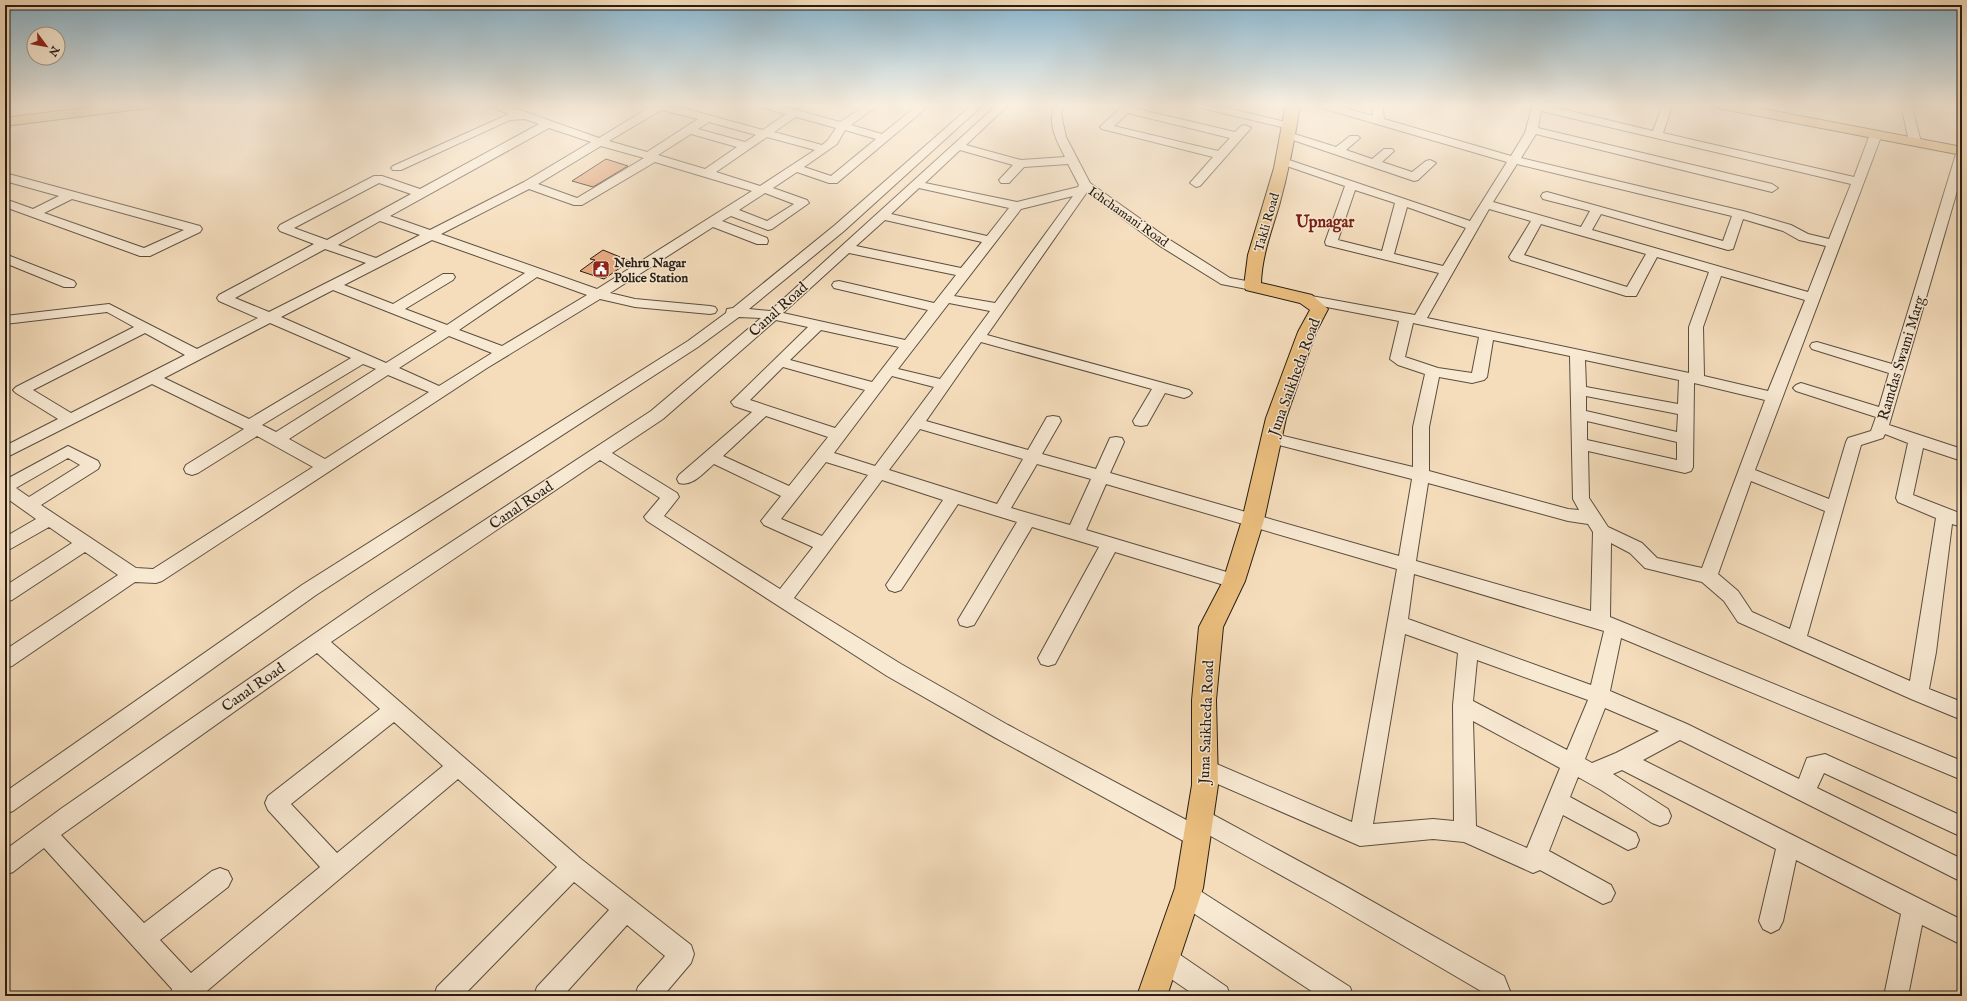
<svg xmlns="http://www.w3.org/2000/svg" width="1967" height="1001" viewBox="0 0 1967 1001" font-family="'IM FELL English',serif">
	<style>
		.building { fill: #e7a97f; stroke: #271e16 }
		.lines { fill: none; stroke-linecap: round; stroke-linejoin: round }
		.minor-casing { stroke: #5a4e40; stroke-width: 2 }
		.major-casing { stroke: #271e16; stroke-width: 2 }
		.highway-casing { stroke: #271e16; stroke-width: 2 }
		.minor { fill: #f8e9d3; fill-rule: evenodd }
		.major { fill: #eabe7e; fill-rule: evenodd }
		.highway { fill: #eabe7e; fill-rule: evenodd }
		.labels { text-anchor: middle; stroke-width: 3; stroke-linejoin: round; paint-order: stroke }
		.far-street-label { font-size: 13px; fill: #271e16; stroke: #f8e9d3 }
		.far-poi-label { font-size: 13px; font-weight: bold; fill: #271e16; stroke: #f8e9d3; text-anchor: start }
		.street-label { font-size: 15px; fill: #271e16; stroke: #f8e9d3 }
		.far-district-label { font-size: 16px; font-weight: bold; fill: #7a1f14; stroke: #f8e9d3 }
	</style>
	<rect width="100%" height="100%" fill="#f5ddbc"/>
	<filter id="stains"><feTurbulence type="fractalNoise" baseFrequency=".005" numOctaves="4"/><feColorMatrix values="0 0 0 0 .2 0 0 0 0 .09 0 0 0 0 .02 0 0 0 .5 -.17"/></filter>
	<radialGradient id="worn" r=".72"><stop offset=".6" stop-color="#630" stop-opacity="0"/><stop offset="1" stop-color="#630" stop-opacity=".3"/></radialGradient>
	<g class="building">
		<path d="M606 159 628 166 593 187 572 181Z"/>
		<path d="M603 250 630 261 604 279 580 271 595 260 590 259Z"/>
	</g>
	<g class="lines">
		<defs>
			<g id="minor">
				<path d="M487 104H503L599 138 655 104H668L763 130 786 114 757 106 756 104H774L840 122 868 104H880L851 125 882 134 919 104H931L837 183H829L797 172 773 188 807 200 809 203 772 229 768 230 731 216 722 221 767 238 768 241 767 244H757L713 227 610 293 635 299 710 306 715 307 717 310 715 313 710 314 635 307 600 299 487 368 162 581 156 583 135 582 12 666 5 668V650L118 575 85 552 12 600 5 602V586L72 543 49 527 5 552V537L36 519 5 497V480L68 446 98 461 100 465 98 469 41 505 136 568 153 569 313 467 257 436 198 473 192 475 186 473 184 469 186 465 244 429 152 384 5 458V446L58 419 16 393 13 390 16 387 134 327 107 312 5 324V316L109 304 197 349 258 318 219 301 217 298 219 295 314 244 280 231 278 228 280 225 374 176H382L420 189 539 124 525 119 510 120 401 170H393L391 168 393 166 509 114 488 106ZM661 110 698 119 647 152 609 141ZM796 117 836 128 828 140 822 145 774 132ZM709 122 756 135 745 142 698 129ZM549 128 591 142 524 182 430 230 390 216ZM845 130 876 139 831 176 804 167 837 144ZM691 134 737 147 705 169 658 155ZM767 137 815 150 760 186 716 172ZM601 146 644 158 577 198 538 184ZM655 162 752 191 597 289 441 234 529 189 574 205H582ZM379 183 411 194 327 240 294 228ZM765 193 794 204 767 221 739 210ZM380 221 420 235 376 258 338 245ZM432 240 525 273 447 325 405 309 453 280 455 277 453 274H443L393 304 344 285ZM325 249 366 263 269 312 235 298ZM537 277 587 295 502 346 459 330ZM333 290 437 331 386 363 281 317ZM270 323 351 358 249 419 164 378ZM145 333 185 355 71 413 33 390ZM449 336 492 353 439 386 399 368ZM363 364 376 369 276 432 262 425ZM388 375 429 392 325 459 289 439ZM68 458 80 465 29 497 16 488Z"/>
				<path d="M973 104H984L844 231 749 309 770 311 998 104H1009L966 145 1021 160 1065 157C1056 140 1047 123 1055 104H1065L1061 114 1066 137 1090 183 1170 240 1230 278 1257 283 1259 286 1257 289 1252 290 1221 284 1160 246 1087 192 987 335 1189 390 1192 393 1189 396 1184 398 1165 393 1147 425 1141 426 1135 425 1133 421 1152 389 981 342 926 421 1028 450 1047 417 1053 416 1059 417 1061 421 1042 454 1096 469 1110 438 1116 437 1122 438 1124 442 1110 473 1399 556 1412 479 1271 443 1265 442 1263 438 1265 434 1271 433 1413 467V427L1425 374 1398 365 1390 359 1399 321 1306 303 1301 302 1299 299 1301 296 1306 295 1415 315 1439 273 1326 245 1325 242 1345 186 1278 163 1276 161 1282 158 1286 159 1470 221 1507 162 1315 106 1314 104H1331L1373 116 1372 104H1382L1384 119 1511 156 1525 133 1532 107 1531 104H1541L1653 131 1663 104H1673L1663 133 1854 177 1870 134 1876 131 1880 132 1882 134 1864 182 1755 470 1829 499 1846 442 1848 438 1871 431 1876 417 1796 391 1793 388 1796 385 1801 383 1879 407 1889 373 1812 349 1810 346 1812 343 1817 342 1892 364 1956 154 1962 151V174L1889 425 1962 449V461L1923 448 1913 495 1962 514V527L1952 524 1936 652 1929 689 1962 702V720L1911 699 1738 622 1724 601 1702 582 1645 568 1630 553 1611 543 1610 617 1962 761V780L1621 638 1610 691 1687 724 1799 779 1807 758 1825 754 1962 816V837L1824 773 1817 788 1962 859V882L1680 740 1643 760 1962 920V945L1922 925 1908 996H1884L1901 914 1796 860 1783 921 1779 929 1771 933 1763 929 1759 921 1776 849 1622 770 1613 774 1668 809 1671 816 1668 823 1660 826 1652 823 1601 790 1578 777 1570 797 1636 833 1639 840 1636 847 1628 850 1563 815 1549 851 1611 885 1615 893 1611 901 1603 904 1540 870 1533 873 1464 842 1433 839 1360 846 1197 775 1194 768 1197 761 1205 759 1352 822 1397 569 1106 484 1086 530 1240 576 1243 581 1240 586 1234 588 1115 552 1055 664 1048 666 1041 664 1038 658 1099 547 1032 527 974 625 967 627 960 625 958 620 1017 522 958 504 901 590 895 592 889 590 886 585 943 500 882 480 794 598 901 664 1008 725 1190 822 1189 819 1192 812 1200 809 1208 812 1345 886 1504 976 1512 996H1487L1486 994 1329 902 1207 834 1208 837 1205 844 1197 847 1189 844 994 737 887 676 647 521 644 517 660 498 600 460 331 642 581 859 691 945 694 954 691 963 663 996H635L638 987 665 956 627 925 563 996H534L537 987 609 910 574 882 463 996H434L437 987 557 867 458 779 201 996H170L172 989 44 848 13 872 5 875V850L62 808 369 596 651 411 761 318 739 317 698 347 316 595 13 811 5 814V792L302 585 688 341 726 313 727 309 733 308 835 225ZM1541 111 1851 184 1829 239 1808 234 1791 225 1743 211 1521 158 1536 134 1772 192 1778 188 1772 184 1538 128ZM960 150 1013 165 999 180 1001 183H1009L1024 167 1068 164 1079 185 1078 187 1017 202 925 183ZM1517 164 1732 216 1723 241 1547 192 1543 193 1541 196 1543 199 1590 211 1581 227 1493 202ZM919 188 1009 208 987 236 891 214ZM1355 190 1395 203 1382 251 1338 240ZM1073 196 995 303 954 296 1021 209ZM1407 207 1466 228 1443 266 1394 254ZM1489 209 1531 221 1509 257 1511 260 1626 296H1636L1657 257 1709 272 1689 327V373L1427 318ZM1601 214 1728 250 1733 249 1743 219 1783 231 1799 240 1826 246 1808 292 1592 230ZM885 220 982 242 961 268 856 246ZM1541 224 1646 254 1627 287 1524 255ZM849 253 956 275 934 303 839 281 834 282 832 285 834 288 928 310 905 340 783 313ZM1721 276 1805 300 1768 391 1704 376 1703 327ZM949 303 990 311 940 379 898 369ZM776 320 808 327 731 402 734 406 752 412 679 475 677 479 679 483C693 487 704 472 714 464L781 496 761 521 764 525 813 547 780 589 664 516 679 497 677 493 612 453 663 419ZM1413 323 1479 337 1472 373 1438 368 1405 357ZM821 330 899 347 872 382 790 360ZM1493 340 1570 356 1573 499 1579 510 1568 509 1429 471V427L1439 377 1472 383 1484 380 1487 377ZM1585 360 1679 380 1678 404 1586 387ZM783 367 865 390 835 428 750 400ZM892 376 934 387 875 466 834 453ZM1694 383 1765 400 1702 568 1657 558 1642 543 1608 527 1589 498 1588 451 1685 473 1691 471 1693 467ZM1586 396 1678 414 1677 432 1586 411ZM766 416 828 437 789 486 723 456ZM1587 421 1677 442V460L1587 440ZM920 429 1023 459 997 504 889 470ZM1885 434 1908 443 1896 498 1898 502 1936 518 1910 681 1807 636 1861 445 1883 438ZM826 462 868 475 822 536 781 519ZM1037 464 1091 479 1070 525 1011 508ZM1751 481 1825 511 1790 629 1752 612 1738 591 1718 574ZM1428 483 1568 521 1588 524 1593 532 1591 611 1416 561ZM1414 574 1604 631 1591 685 1408 619ZM1405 634 1458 653 1453 705 1454 821 1433 819 1373 824ZM317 653 380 709 268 796 265 803 268 810 320 867 191 973 160 940 228 887 232 879 228 871 220 868 212 871 144 923 61 835ZM1477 660 1588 700 1567 750 1473 701ZM1605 708 1659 731 1616 753 1592 763 1585 759ZM1473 721 1560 768 1527 848 1476 826ZM394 722 443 766 337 853 291 804Z"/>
				<path d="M1125 104H1136L1133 108 1235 132 1241 126 1245 125 1251 128 1200 186 1196 187 1190 183 1213 157 1102 129 1100 127 1102 125ZM1128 113 1230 138 1218 151 1114 126Z"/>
				<path d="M1192 104H1211L1294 124 1296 126 1290 129 1193 106Z"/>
				<path d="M1901 104H1911L1921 142 1919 144H1911L1909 142Z"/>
				<path d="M1288 132 1336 147 1350 136H1358L1360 138 1346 150 1372 159 1384 149H1392L1394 151 1382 162 1412 172 1426 161 1430 160 1436 163 1418 180 1414 181 1284 137 1282 135 1284 133Z"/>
				<path d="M5 173 200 226 202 229 200 232 150 256H140L5 207V199L33 209 59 196 5 181ZM72 199 184 230 144 248 44 213Z"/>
				<path d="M5 254 74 281 76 284 74 287H64L5 263Z"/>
				<path d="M1186 884 1194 887 1350 987 1353 996H1319L1178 903 1174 895 1178 887Z"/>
				<path d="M1164 947 1173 950 1227 987 1230 996H1196L1155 968 1152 959 1155 950Z"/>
			</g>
			<g id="major">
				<path d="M1286 104H1300C1295 138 1288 173 1279 206 1271 232 1262 256 1261 283L1312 295 1328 309 1316 332 1286 418 1264 520 1245 581 1223 627 1216 700 1218 785 1203 888 1167 996H1137L1175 888 1192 785V700L1199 627 1223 581 1242 520 1266 418 1298 332 1310 310 1300 303 1246 290 1244 286 1248 255 1274 168Z"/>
				<path d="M1710 104H1738L1962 147V155L1717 108Z"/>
			</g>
			<path id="highway" d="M114 104H155L153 107 148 108 5 126V118Z"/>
		</defs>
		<use href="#minor" class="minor-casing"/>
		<use href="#major" class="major-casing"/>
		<use href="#highway" class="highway-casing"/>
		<use href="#minor" class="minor"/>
		<use href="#major" class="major"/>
		<use href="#highway" class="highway"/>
	</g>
	<linearGradient id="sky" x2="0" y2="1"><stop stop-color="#89b7d1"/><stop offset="0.43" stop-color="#faf0e1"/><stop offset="1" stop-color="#faf0e1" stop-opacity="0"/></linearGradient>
	<rect width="1967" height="244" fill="url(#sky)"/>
	<defs>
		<symbol id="civic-square" viewBox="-11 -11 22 22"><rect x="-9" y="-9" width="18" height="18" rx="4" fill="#8f2418" stroke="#f8e9d3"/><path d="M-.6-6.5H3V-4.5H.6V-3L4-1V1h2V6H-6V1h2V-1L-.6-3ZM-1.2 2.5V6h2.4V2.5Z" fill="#fff"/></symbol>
	</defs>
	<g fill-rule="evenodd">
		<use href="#civic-square" x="591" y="259" width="20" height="20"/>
	</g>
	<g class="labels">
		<g class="far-street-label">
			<text transform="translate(1129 216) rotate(35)" y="5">Ichchamani Road</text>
			<text transform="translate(1266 222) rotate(-74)" y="5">Takli Road</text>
		</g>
		<g class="far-poi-label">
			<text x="614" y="267">Nehru Nagar<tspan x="614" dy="15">Police Station</tspan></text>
		</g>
		<g class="street-label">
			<text transform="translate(778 309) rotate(-42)" y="5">Canal Road</text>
			<text transform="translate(1901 358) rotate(-73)" y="5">Ramdas Swami Marg</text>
			<text transform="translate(1294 377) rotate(-70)" y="5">Juna Saikheda Road</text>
			<text transform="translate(521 505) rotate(-34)" y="5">Canal Road</text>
			<text transform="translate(253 687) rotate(-35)" y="5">Canal Road</text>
			<text transform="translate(1206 722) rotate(-88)" y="5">Juna Saikheda Road</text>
		</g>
		<g class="far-district-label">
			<text x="1325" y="227">Upnagar</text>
		</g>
	</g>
	<rect width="1967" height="1001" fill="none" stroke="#f5ddbc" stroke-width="20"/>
	<rect x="6" y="6" width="1955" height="989" fill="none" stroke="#271e16" stroke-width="2"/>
	<rect x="10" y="10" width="1947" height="981" fill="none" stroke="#271e16"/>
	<g transform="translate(46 46) rotate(122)"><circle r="19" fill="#f8e9d3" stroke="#a49887"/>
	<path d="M0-3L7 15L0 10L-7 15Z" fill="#8f2418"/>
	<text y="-6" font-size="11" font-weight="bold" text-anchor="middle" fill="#271e16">N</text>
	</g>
	<rect width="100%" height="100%" filter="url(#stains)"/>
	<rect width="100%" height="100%" fill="url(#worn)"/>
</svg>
